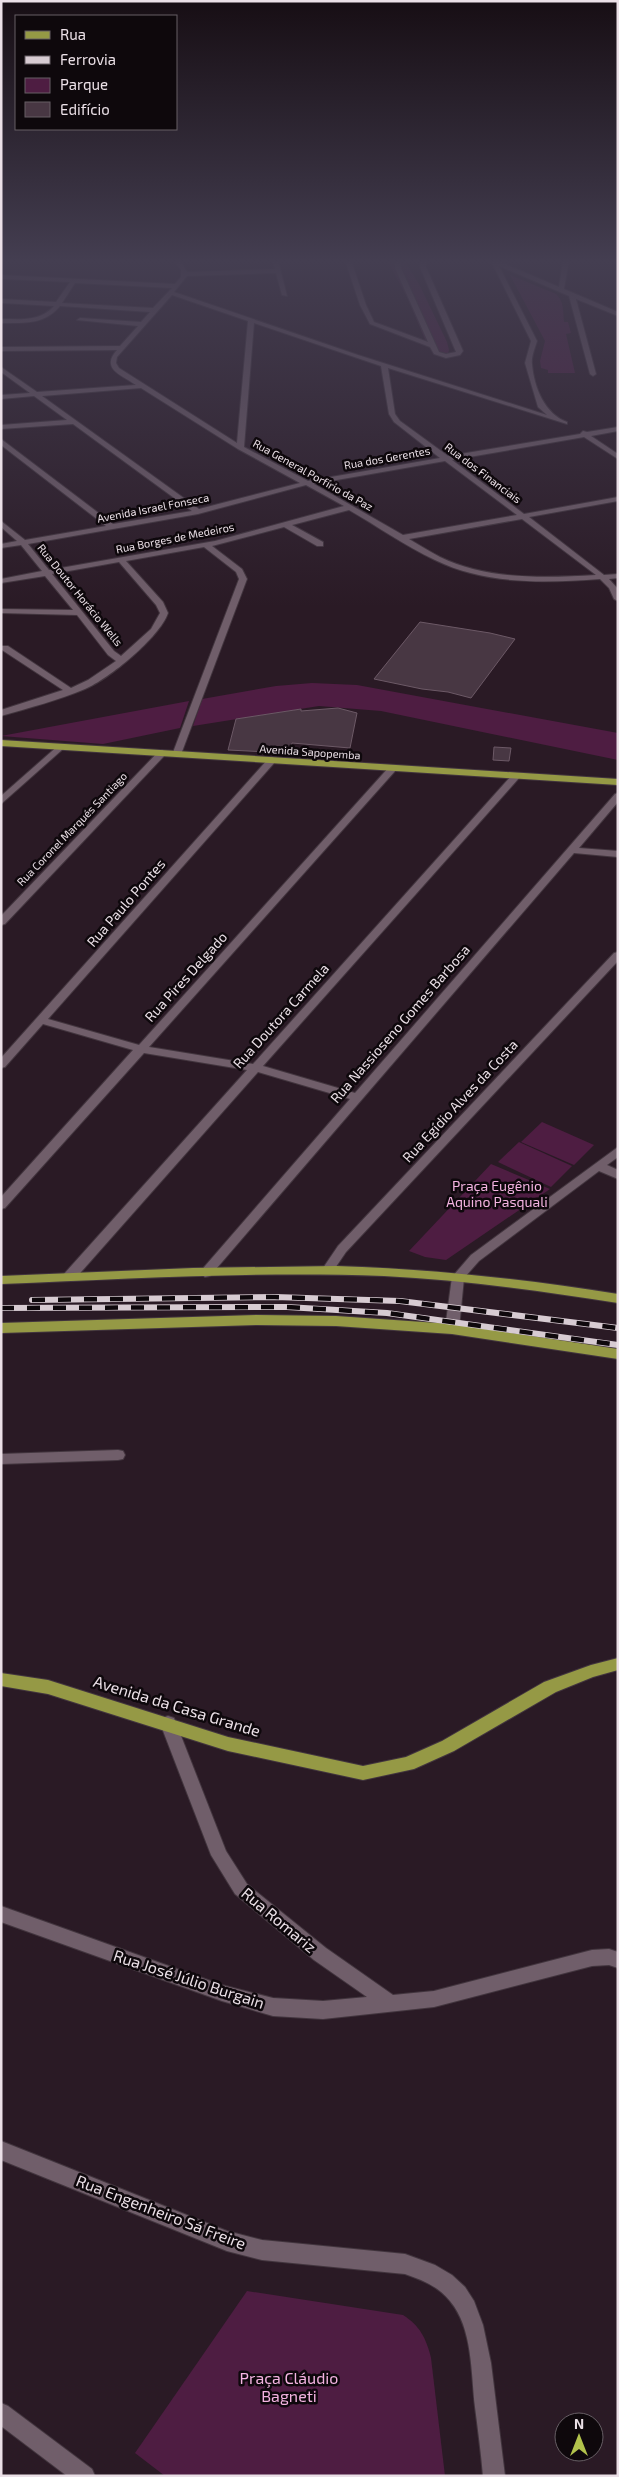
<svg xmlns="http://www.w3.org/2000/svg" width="619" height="2477" viewBox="0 0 619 2477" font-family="'Exo 2',sans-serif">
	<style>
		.green { fill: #4e1d42 }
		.building { fill: #483743; stroke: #6c5966 }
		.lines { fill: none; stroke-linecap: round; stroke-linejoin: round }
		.minor-casing { stroke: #42353e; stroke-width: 2 }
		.major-casing { stroke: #42353e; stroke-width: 2 }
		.minor { fill: #705e6a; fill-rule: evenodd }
		.major { fill: #959945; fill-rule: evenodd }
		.rail-casing { stroke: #d7cbd2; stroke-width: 6 }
		.rail { stroke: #0e080c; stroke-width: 4.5; stroke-dasharray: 13; stroke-linecap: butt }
		.labels { text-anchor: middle; stroke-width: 5; stroke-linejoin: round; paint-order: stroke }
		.far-street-label { font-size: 11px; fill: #ebe0e7; stroke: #0e080c }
		.street-label { font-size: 14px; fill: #ebe0e7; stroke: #0e080c }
		.park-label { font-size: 14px; fill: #f4b3e1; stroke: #0e080c }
		.near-street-label { font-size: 16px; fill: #ebe0e7; stroke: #0e080c }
		.near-park-label { font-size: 16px; fill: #f4b3e1; stroke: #0e080c }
	</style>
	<rect width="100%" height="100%" fill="#2a1a25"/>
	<g class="green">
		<path d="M387 260H408L407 265 419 284 447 342 449 350 448 354H434L427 344 407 297Z"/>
		<path d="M510 275 556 294C564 301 563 311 564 322H568L571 333 566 334 575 373H548V370L541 368 540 361 545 341Z"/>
		<path d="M312 683 357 685 618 733V760L381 711 319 706 193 726 202 699 276 686Z"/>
		<path d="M189 701 180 728 103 744 1 736Z"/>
		<path d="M542 1122 594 1145 574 1165 521 1142Z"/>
		<path d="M519 1142 572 1166 551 1187 498 1162Z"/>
		<path d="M491 1164 550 1189 446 1260 425 1257 409 1251Z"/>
		<path d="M247 2291 403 2315C420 2326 426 2338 431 2358L445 2476H165L135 2453Z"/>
	</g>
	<g class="building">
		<path d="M420 622 490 633 515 639 471 698 448 692 422 689 374 679Z"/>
		<path d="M338 708 357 713 350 748 292 743 289 753 228 750 236 719 301 709V711Z"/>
		<path d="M494 747 511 748 509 761 493 760Z"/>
	</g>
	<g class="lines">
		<defs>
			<g id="minor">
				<path d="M174 260H180L187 272 275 269 272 260H278L287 296 282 295 276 273 187 276 174 292 358 355 547 415 538 407 525 363 531 341 492 263 488 261 496 260 559 287 563 260H569L564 289 618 312V316L576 299 596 374 593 376 590 374 569 296 499 266 537 341C535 348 531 357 532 364 534 388 545 414 567 422V424L388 368 395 414 400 421 448 456 580 434 583 431 587 432 618 427V431L591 436 618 454V459L584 437 452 460 524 514 618 497V501L529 517 604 575 618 574V578L609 579 618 589V601L614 599 609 588 600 579C545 583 486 585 435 560 405 546 377 526 349 510L292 525 323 542V546H317L284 527 212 546 242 569 247 579 180 757 172 755 239 579 236 572 204 547 126 561 163 602 168 613C160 637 109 679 85 689 59 700 29 708 1 716V710L63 690 2 650V646H8L71 688 88 680 116 661 108 655 77 615 1 613V609L73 610 45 576 1 583V579L42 571 21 545 1 548V544L17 541 1 527V521L25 540 106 526 1 445V439L113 524 192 511 73 424 1 429V425L67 420 34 396 1 399V395L30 393 1 372V367L37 392 136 385C122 375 100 369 117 350L1 351V347L120 346 138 326 77 320 80 318 141 322 150 312 60 306C44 325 24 323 1 323V319C20 319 40 322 54 306L1 303V299L56 302 70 282 1 279V275L175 284 181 277V270ZM75 283 172 288 153 308 62 303ZM172 295 248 321 237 443 119 368 116 363 117 357ZM254 323 381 366 389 414 394 422 440 458 308 481 244 447ZM141 388 238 449 300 483 199 509 42 396ZM445 461 517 515 403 535 314 484ZM306 485 344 506 215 541 49 570 28 544 198 514ZM522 519 596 575C544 578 487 580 440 557 429 551 419 545 409 539ZM119 562 156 605 160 613 151 629 121 656 114 651 52 574Z"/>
				<path d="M345 260H351L366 305 374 322 428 342 395 268V260H401V268L439 352 446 354 456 352 420 267V260H426V267L463 351 460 355 446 358 434 354 430 347 370 324 360 305Z"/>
				<path d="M60 744 63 745V749L1 804V796Z"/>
				<path d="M162 750 167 753 165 755 5 924 1 925V916L159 751Z"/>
				<path d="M272 757 277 760 275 762 48 1019 139 1045 390 766H396V770L149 1047 253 1064 513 774H519V778L263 1066 355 1093 615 794 618 793V802L579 848 618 851V857L574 853 210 1276 205 1277 199 1273 350 1099 258 1072 74 1280H64L63 1277 64 1274 247 1070 144 1053 5 1208 1 1209V1197L133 1050 43 1024 5 1067 1 1068V1058L269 758Z"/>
				<path d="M618 952V961L346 1252 331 1274H323L321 1271 338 1246 614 953Z"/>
				<path d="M618 1147V1157L607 1165 618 1170V1179L599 1171 479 1261 464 1278 459 1329 457 1332H447L445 1329 452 1277 471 1255Z"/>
				<path d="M118 1450 123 1451 125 1455 123 1459 118 1460 1 1464V1454Z"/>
				<path d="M168 1716 174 1718 176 1723 226 1851 247 1884 326 1948 393 1995 434 1991 592 1950 609 1949 618 1952V1968L609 1965 592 1966 434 2007 323 2019 273 2016 222 2001 1 1922V1906L222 1985 273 1998 323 2001 367 1997 314 1960 235 1894 211 1855 160 1723 162 1718Z"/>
				<path d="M1 2141 227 2231 262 2240 405 2254 435 2265 452 2275 465 2287 474 2301 483 2325 491 2363 505 2476H483C481 2453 478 2430 475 2407 471 2374 473 2328 450 2301 438 2286 422 2280 405 2274L262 2260 227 2251 1 2160Z"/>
				<path d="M1 2403 8 2406 92 2469 95 2476H67L1 2426Z"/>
			</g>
			<g id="major">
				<path d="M1 740 618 779V785L1 746Z"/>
				<path d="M336 1266C431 1269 524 1279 618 1294V1303C540 1291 463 1280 384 1276 257 1271 129 1279 1 1284V1276L193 1268Z"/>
				<path d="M257 1315 336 1316 452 1324 618 1349V1359L452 1334 336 1326 257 1325 1 1333V1323Z"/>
				<path d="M618 1658V1670L593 1677 556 1692 454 1751 414 1769 363 1780 228 1751 48 1694 1 1686V1673L48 1680 228 1737 363 1766 406 1757 442 1741 544 1682 591 1665Z"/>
			</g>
		</defs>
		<use href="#minor" class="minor-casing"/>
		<use href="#major" class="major-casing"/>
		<use href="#minor" class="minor"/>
		<use href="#major" class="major"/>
		<defs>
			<g id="rail">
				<path d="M32 1300 275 1297 400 1301 618 1328"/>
				<path d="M1 1308 287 1307 387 1313 618 1345"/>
			</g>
		</defs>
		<use href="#rail" class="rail-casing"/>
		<use href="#rail" class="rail"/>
	</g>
	<linearGradient id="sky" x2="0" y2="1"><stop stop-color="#170e14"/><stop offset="0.43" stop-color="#443e51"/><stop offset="1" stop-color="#443e51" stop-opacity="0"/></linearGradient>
	<rect width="619" height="607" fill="url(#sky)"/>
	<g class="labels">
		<g class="far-street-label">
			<text transform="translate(387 458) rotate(-10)" y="4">Rua dos Gerentes</text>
			<text transform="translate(483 473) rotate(37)" y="4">Rua dos Financiais</text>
			<text transform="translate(313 475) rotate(29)" y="4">Rua General Porfírio da Paz</text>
			<text transform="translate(153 508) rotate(-11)" y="4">Avenida Israel Fonseca</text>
			<text transform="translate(175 538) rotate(-11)" y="4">Rua Borges de Medeiros</text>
			<text transform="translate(80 595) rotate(51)" y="4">Rua Doutor Horácio Wells</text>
			<text transform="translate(310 752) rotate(4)" y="4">Avenida Sapopemba</text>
			<text transform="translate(72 829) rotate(-46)" y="4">Rua Coronel Marqués Santiago</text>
		</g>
		<g class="street-label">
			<text transform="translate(126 903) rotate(-49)" y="5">Rua Paulo Pontes</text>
			<text transform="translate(186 977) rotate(-48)" y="5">Rua Pires Delgado</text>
			<text transform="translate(281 1016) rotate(-48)" y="5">Rua Doutora Carmela</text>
			<text transform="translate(400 1024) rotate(-49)" y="5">Rua Nassioseno Gomes Barbosa</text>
			<text transform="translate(460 1101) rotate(-47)" y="5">Rua Egídio Alves da Costa</text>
		</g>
		<g class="park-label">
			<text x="497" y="1191">Praça Eugênio<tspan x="497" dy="16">Aquino Pasquali</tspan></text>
		</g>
		<g class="near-street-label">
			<text transform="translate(177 1706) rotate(17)" y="6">Avenida da Casa Grande</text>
			<text transform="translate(279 1920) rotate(40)" y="6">Rua Romariz</text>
			<text transform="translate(189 1979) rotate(18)" y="6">Rua José Júlio Burgain</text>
			<text transform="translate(161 2212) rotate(21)" y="6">Rua Engenheiro Sá Freire</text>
		</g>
		<g class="near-park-label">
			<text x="289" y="2384">Praça Cláudio<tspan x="289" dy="18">Bagneti</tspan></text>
		</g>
	</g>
	<rect width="619" height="2477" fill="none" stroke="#ebe0e7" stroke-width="5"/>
	<rect x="15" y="15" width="162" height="115" fill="#0e080c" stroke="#665e64"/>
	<rect x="25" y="31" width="25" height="8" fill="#959945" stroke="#665e64"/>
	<text x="60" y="40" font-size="15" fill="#ebe0e7">Rua</text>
	<rect x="25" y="56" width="25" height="8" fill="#d7cbd2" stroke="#665e64"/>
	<text x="60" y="65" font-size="15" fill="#ebe0e7">Ferrovia</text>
	<rect x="25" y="78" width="25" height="15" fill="#4e1d42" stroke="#665e64"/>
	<text x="60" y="90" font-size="15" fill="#ebe0e7">Parque</text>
	<rect x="25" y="102" width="25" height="15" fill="#483743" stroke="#665e64"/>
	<text x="60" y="115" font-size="15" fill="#ebe0e7">Edifício</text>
	<g transform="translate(579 2437)"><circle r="24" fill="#0e080c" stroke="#665e64"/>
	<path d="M0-4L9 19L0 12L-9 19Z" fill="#b2c34c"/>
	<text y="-8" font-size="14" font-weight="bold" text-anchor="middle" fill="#ebe0e7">N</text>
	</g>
</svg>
